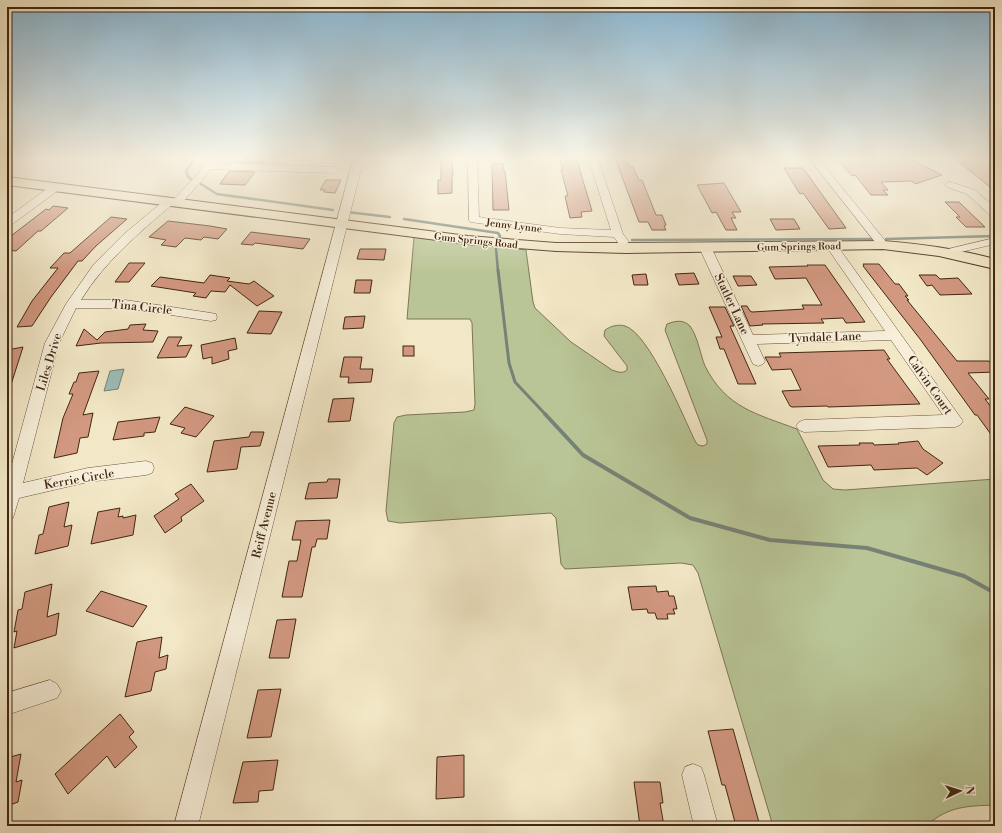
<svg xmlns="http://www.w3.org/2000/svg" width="1002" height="833" viewBox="0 0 1002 833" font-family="'Libre Bodoni',serif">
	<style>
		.green { fill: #b9c596; stroke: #7d7654 }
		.water { fill: #9bbfb8; stroke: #778276 }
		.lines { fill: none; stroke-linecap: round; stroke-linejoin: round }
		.stream-far2 { stroke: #778276; stroke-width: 2.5 }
		.stream-far1 { stroke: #778276; stroke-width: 3 }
		.stream { stroke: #778276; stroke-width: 4 }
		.building { fill: #d29880; stroke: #412612 }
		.minor-casing { stroke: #6d563f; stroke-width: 1 }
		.major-casing { stroke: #412612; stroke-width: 2 }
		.minor { fill: #f7efda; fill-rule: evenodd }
		.major { fill: #f2e7c6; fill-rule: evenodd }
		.labels { text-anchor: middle; stroke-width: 3; stroke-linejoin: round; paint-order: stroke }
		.far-street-label { font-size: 10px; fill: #412612; stroke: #f7efda }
		.street-label { font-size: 12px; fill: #412612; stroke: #f7efda }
	</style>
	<rect width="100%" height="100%" fill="#f2e7c6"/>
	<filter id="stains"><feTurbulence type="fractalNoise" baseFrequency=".005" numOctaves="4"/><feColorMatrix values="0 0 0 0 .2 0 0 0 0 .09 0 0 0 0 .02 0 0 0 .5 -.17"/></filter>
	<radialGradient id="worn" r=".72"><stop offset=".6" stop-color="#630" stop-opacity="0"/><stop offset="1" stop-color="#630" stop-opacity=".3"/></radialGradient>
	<path class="green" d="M414 237 526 250 533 302 535 308 571 342 612 370C618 372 622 374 627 370V366L604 336 605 330C611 326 618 324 625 326 649 333 684 418 695 441L698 445 703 446 707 444V440L665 330 667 324C675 321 683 319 690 326 698 337 700 354 705 366 726 408 757 414 797 429L823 480 833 489 845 490 995 479V805C968 806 947 806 927 826H773L698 573 693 565 681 563 565 569 561 564 556 518 551 513 400 523 388 521 386 511 394 423 397 417 406 415 465 412 474 410 475 404 472 323 470 319H407Z"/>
	<path class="water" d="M124 369 118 389 104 391 110 371Z"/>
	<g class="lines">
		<g class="stream-far2">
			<path d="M191 179 188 177 186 171 196 157"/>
			<path d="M201 184 217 194 333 210"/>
			<path d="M347 212 390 217"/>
			<path d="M404 219 498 233 500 236 499 239"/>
			<path d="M886 239 995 236"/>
			<path d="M632 240 873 239"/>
			<path d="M496 249 498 271"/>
		</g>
		<path class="stream-far1" d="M498 270 509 363 515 382 546 415"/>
		<path class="stream" d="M545 414 583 455 690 518 770 540 867 548 964 576 995 593"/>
	</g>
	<g class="building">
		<path d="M240 157H266L262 163 236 162Z"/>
		<path d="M441 157H451L453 175H452V193L438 194V180H441Z"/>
		<path d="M559 157H576L592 211 581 212 582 217 570 218 565 196H568L561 170H563Z"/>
		<path d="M835 157H906L942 175 915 184 912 181 881 182 888 190H883L888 195H871L855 175 852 176Z"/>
		<path d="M953 157H987L995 163V191Z"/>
		<path d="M615 158H626L629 167H633L639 180H642L656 215H662L666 225 664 226 666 230H652L648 222H639Z"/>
		<path d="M503 163 504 171H505L509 210H493L492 164Z"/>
		<path d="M784 168H803L846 228 829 229 803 193 800 194Z"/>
		<path d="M229 171 255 172 245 185 220 184Z"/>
		<path d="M326 180H341L335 193 324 192 325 190H320Z"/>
		<path d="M724 183 741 212H732L736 218H731L737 230H726L716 212 712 213 697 185Z"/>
		<path d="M945 202H959L985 227H966L956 217H960Z"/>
		<path d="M53 206 68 208 41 231H38L16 251 7 250V239L46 209 49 210Z"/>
		<path d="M111 217 127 219 96 246 82 261H78L51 297 32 326 17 327 32 301 58 268H50L64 253H70Z"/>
		<path d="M770 219H794L800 229 776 230Z"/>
		<path d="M168 221 210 226 227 229 218 239 204 237 201 240 185 238 176 247 161 245 166 240 149 237Z"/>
		<path d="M251 232 275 235 310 239 303 249 255 243 253 245 241 244Z"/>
		<path d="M360 249H386L384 260 357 259Z"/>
		<path d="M129 263H145L129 282H115Z"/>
		<path d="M863 264H879L895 284H899L908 296H905L909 300H907L957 361H989L995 368V372L968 373 989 399H985L995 412V440L977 415H975L920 339 863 266H864Z"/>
		<path d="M807 265H825L865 322 846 323 843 318 821 319 824 323 762 324 763 325 750 326 741 306H747L750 311 752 312 804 309 802 305H822L806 278 775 279 769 267 808 266Z"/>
		<path d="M694 273 699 284 679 285 675 274Z"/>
		<path d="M646 274 648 285H634L632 275Z"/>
		<path d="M210 275 230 278 227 281 249 284 254 281 274 296 257 306 230 285 225 292 211 291 206 298 193 296 196 293 151 286 160 277 204 283Z"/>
		<path d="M919 275H936L940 279 958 278 972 294 940 295 932 285 927 286Z"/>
		<path d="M733 276H751L757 285 738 286Z"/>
		<path d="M356 280H372L370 293H354Z"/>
		<path d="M709 307H725L734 326H730L756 384H738L724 349H720L716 337H722Z"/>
		<path d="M259 311 282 312 271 334 247 333Z"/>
		<path d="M365 316 363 328 343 329 345 317Z"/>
		<path d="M146 324 143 330 158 331 153 342 101 343 76 346 84 329 97 340 105 332 128 329 130 325Z"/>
		<path d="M168 337H182L177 346 192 345 186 357 157 358Z"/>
		<path d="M235 338 237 349 228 351 229 359 212 364V357L203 359 201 345Z"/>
		<rect x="403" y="346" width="11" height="10"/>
		<path d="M23 347 9 391H7V350Z"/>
		<path d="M884 350 890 359H887L920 404 828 407 827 406 792 407 790 406 782 391 801 390 791 369 772 370 765 357H781L779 353Z"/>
		<path d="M344 357H362L360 369H373L371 382 348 383 349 377H340Z"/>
		<path d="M99 371 83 415 93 413 88 437 80 438 77 453 54 458 63 418 73 394H69L74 382H76L79 373Z"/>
		<path d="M354 398 350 421 328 422 333 399Z"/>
		<path d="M185 407 214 416 196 437 181 433 185 428 170 424Z"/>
		<path d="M160 417 155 432 144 433V436L113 440 118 422Z"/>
		<path d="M251 432H264L260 446 241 447 237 469 207 472 214 441 249 437Z"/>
		<path d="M918 441 923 449 943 463 927 475 917 468 874 470 871 465 828 467 818 446 860 445 859 443H873L874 445 899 444 898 443Z"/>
		<path d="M328 479H340L337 498 305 499 309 483 327 482Z"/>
		<path d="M191 484 204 501 181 517 182 521 165 533 154 516 179 499 175 494Z"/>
		<path d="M69 502 64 527 72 525 68 546 35 554 39 535 43 534 49 507Z"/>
		<path d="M120 508 118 517 123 516V518L136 515 133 535 91 544 98 512Z"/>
		<path d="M330 520 327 539H317L315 547H312L302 597H282L289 561H297L301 540H292L296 521Z"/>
		<path d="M52 584 47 617 59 613 56 635 14 648 17 631 14 632 18 610 22 609 25 592Z"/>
		<path d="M656 586 657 592 668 591 669 596H674L677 609H673L675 614H667L668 619H657L655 613H648L647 609 632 610 628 587Z"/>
		<path d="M101 591 147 606 133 627 86 611Z"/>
		<path d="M296 619 289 658H269L277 620Z"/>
		<path d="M162 637 159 658 168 655 166 669 155 672 151 691 125 697 137 642Z"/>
		<path d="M281 689 271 737 247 738 258 690Z"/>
		<path d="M120 714 134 732 129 737 137 747 115 768 107 756 68 794 55 774Z"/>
		<path d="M733 729 760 826H736L725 785H722L708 731Z"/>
		<path d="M21 754 16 782 22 780 18 802 7 806V758Z"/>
		<path d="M464 755V797L436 799 437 757Z"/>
		<path d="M278 760 273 790 259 791 258 802 233 803 243 762Z"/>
		<path d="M634 782H660L663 803H660L664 826H640Z"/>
	</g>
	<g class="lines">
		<defs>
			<g id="minor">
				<path d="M209 157H217L218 158 214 163 335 167 340 170 335 173 210 169 203 179 181 204H173C139 233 105 261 81 300H125L211 313 216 314 217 317 216 320 211 321 125 308H76L59 343 23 483 88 468 146 461 152 463 154 468 152 473 146 475 88 482 19 498 13 518 7 521V482L45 343 66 304 94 264 124 234 166 199H174L197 175Z"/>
				<path d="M354 157H364L198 826H174Z"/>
				<path d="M468 157H477L479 217 560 228 611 230 588 157H597L623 234 629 242 623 245 619 244 614 237 560 234 470 222 469 220Z"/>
				<path d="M808 157H817L887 243 889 245 887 247H879Z"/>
				<path d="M950 182 975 190 995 208V217L991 216 967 194 947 187 945 185 947 183Z"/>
				<path d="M56 184 60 185 61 187 60 189 11 225 7 226V218L52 185Z"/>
				<path d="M995 238V244L948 255 944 254 942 252 944 250Z"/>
				<path d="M832 243 836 244 960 417 963 421 960 425 955 427 804 432 799 430 796 426 799 422 804 420 943 415 891 340 757 344 765 361 763 364 758 366 753 364 699 247 705 244 711 247 753 335 885 331 826 246Z"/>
				<path d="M50 680 57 684 61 691 57 698 7 715V693Z"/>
				<path d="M693 764 701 767 704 775 718 826H694L682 775 685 767Z"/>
			</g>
			<path id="major" d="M7 177 468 236 556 243H626L883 241C921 244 958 249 995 259V269L939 256 883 249 626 253 556 251 468 244 7 185Z"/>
		</defs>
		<use href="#minor" class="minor-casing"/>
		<use href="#major" class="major-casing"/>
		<use href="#minor" class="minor"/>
		<use href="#major" class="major"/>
	</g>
	<linearGradient id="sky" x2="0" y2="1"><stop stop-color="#89b8d5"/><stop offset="0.58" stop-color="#f9f4e5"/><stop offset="1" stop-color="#f9f4e5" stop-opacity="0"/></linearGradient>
	<rect width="1002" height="273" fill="url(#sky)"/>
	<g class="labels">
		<g class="far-street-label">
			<text transform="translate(514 225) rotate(7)" y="4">Jenny Lynne</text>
			<text transform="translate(476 240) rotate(6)" y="4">Gum Springs Road</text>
			<text transform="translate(799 246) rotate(-1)" y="4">Gum Springs Road</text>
		</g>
		<g class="street-label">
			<text transform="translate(732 304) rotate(65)" y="4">Statler Lane</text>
			<text transform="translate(142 307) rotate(6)" y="4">Tina Circle</text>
			<text transform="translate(825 337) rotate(-2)" y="4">Tyndale Lane</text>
			<text transform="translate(49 362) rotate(-73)" y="4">Liles Drive</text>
			<text transform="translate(930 385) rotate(55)" y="4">Calvin Court</text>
			<text transform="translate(79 479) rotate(-10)" y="4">Kerrie Circle</text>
			<text transform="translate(264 525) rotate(-76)" y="4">Reiff Avenue</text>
		</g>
	</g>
	<rect width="1002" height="833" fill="none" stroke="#f2e7c6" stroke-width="24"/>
	<rect x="8" y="8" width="986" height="817" fill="none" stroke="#412612" stroke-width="2"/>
	<rect x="12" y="12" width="978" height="809" fill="none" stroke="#412612"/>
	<g transform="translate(960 791) rotate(86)" stroke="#f7efda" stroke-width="3" paint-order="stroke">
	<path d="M0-3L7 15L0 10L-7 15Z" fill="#412612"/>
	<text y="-6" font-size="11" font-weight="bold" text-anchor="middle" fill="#412612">N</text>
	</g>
	<rect width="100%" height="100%" filter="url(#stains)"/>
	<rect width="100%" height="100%" fill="url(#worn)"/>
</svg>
